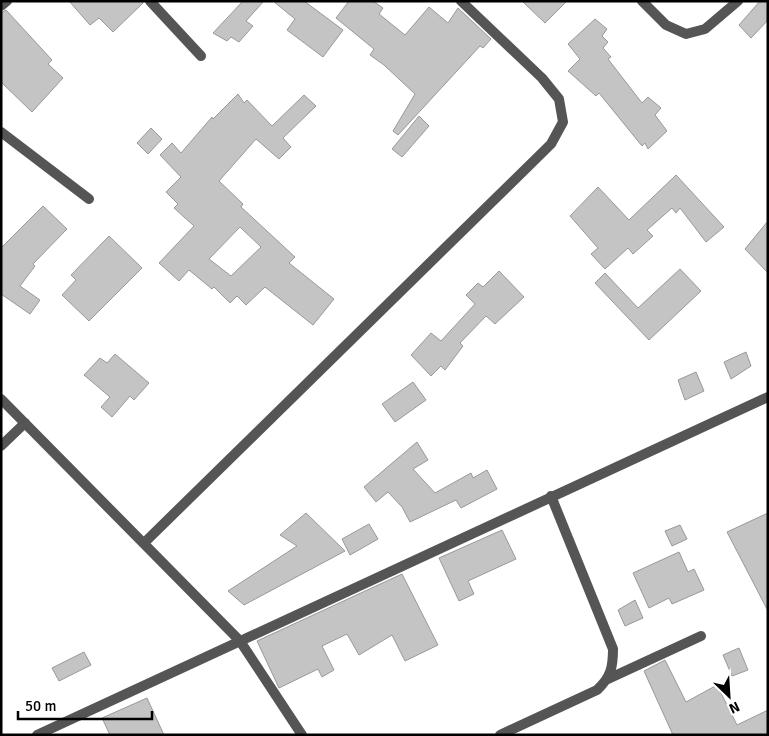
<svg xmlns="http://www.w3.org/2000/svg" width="769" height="736" viewBox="0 0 769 736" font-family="Signika,sans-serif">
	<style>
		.building { fill: #c4c4c4; stroke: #999; fill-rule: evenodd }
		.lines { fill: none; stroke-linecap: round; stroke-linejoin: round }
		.minor { stroke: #555; stroke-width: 10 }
	</style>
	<rect width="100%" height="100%" fill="#fff"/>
	<g class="building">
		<path d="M69 1H143V3L113 32 99 18 90 25Z"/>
		<path d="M243 1H264L246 21 253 26 239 42 231 37 227 41 213 33Z"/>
		<path d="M273 1H304L343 30 323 57 287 30 295 19Z"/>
		<path d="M349 1H373L383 8 379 14 405 35 429 7 448 23 458 8 491 39 483 48 480 46 398 135 393 131 415 94 384 65 370 55 374 49 336 18Z"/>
		<path d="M522 1H567L545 23Z"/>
		<path d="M760 1H768V20L751 38 739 25Z"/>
		<path d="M6 10 52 60 48 64 63 78 32 112 1 82V13Z"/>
		<path d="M595 19 607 29 602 36 608 42 603 48 611 57 608 59 642 103 648 97 661 108 655 115 667 131 648 149 645 143 642 146 599 93 596 96 568 71 580 59 568 44Z"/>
		<path d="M238 94 244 103 247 100 272 126 304 95 316 106 283 138 291 147 279 159 256 139 219 181 243 204 241 207 295 257 289 263 334 299 313 325 265 287 246 305 237 296 230 303 214 287 212 289 189 270 179 281 159 263 194 226 174 208 178 204 166 192 181 177 160 155 172 143 181 153 212 117 213 119ZM240 227 261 247 231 276 209 259Z"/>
		<path d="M419 116 429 126 402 157 392 149Z"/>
		<path d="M151 128 162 139 148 154 137 143Z"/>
		<path d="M676 175 724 227 706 242 680 208 676 213 672 208 647 230 653 236 633 254 628 248 605 269 591 254 598 248 570 216 598 187 629 220Z"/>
		<path d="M43 206 67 229 33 264 35 266 20 286 40 300 30 314 1 294V248Z"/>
		<path d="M768 221V273L745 249Z"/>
		<path d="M109 236 142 268 89 321 62 295 76 280 71 275Z"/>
		<path d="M680 269 701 291 649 340 595 283 605 273 638 308Z"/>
		<path d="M499 271 524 297 495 324 486 316 460 343 463 346 445 370 441 366 431 376 411 355 431 333 441 341 475 304 466 295 478 283 483 287Z"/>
		<path d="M746 352 751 366 731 379 724 362Z"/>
		<path d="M115 354 149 383 134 400 130 396 112 417 101 407 110 397 84 375 100 358 107 363Z"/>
		<path d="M696 372 704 391 685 400 678 380Z"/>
		<path d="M413 382 426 400 395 422 382 404Z"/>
		<path d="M417 442 428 460 413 469 435 493 471 473 473 478 487 470 497 489 461 508 456 500 410 522 402 507 388 492 376 502 364 487Z"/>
		<path d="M306 513 345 551 244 605 228 591 297 546 280 535Z"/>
		<path d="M768 513V611L727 532Z"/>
		<path d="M369 524 378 539 350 555 342 539Z"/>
		<path d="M680 525 687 539 672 546 665 531Z"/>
		<path d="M502 530 516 559 468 581 474 594 459 601 439 558Z"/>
		<path d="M679 552 688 572 694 569 704 590 672 604 669 598 649 608 633 573Z"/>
		<path d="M402 574 438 645 405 661 392 635 359 655 347 634 322 646 334 670 322 677 318 669 279 688 257 641Z"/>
		<path d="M635 600 643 618 625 626 618 610Z"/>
		<path d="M739 648 748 670 732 676 723 655Z"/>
		<path d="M84 652 91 665 59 681 52 668Z"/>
		<path d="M665 660 686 702 717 685 737 725 768 710V735H673L644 671Z"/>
		<path d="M147 698 164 735H110L102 718Z"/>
	</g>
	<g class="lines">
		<g class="minor">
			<path d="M150 1 201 56"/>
			<path d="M642 1 666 25 686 34 705 29 738 1"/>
			<path d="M1 6 7 1"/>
			<path d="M1 132 89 199"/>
			<path d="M1 399 240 641 302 735"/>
			<path d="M1 446 25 423"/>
			<path d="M144 543 551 144 563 122 559 99 542 78 461 1"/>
			<path d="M608 679 701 636"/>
			<path d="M37 735 768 397"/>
			<path d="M500 735 597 690C611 677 613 667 613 649L551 496"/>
		</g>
	</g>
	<rect width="769" height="736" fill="none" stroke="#000000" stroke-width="5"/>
	<g transform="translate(729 696) rotate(155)" stroke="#ffffff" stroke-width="4" paint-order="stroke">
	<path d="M0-4L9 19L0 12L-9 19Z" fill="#000000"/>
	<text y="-8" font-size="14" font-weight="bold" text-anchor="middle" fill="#000000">N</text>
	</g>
	<path d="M18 711v8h134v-8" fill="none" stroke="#000000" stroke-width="2.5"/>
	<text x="25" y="711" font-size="15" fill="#000000" stroke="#ffffff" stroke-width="4" paint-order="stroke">50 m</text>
</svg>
